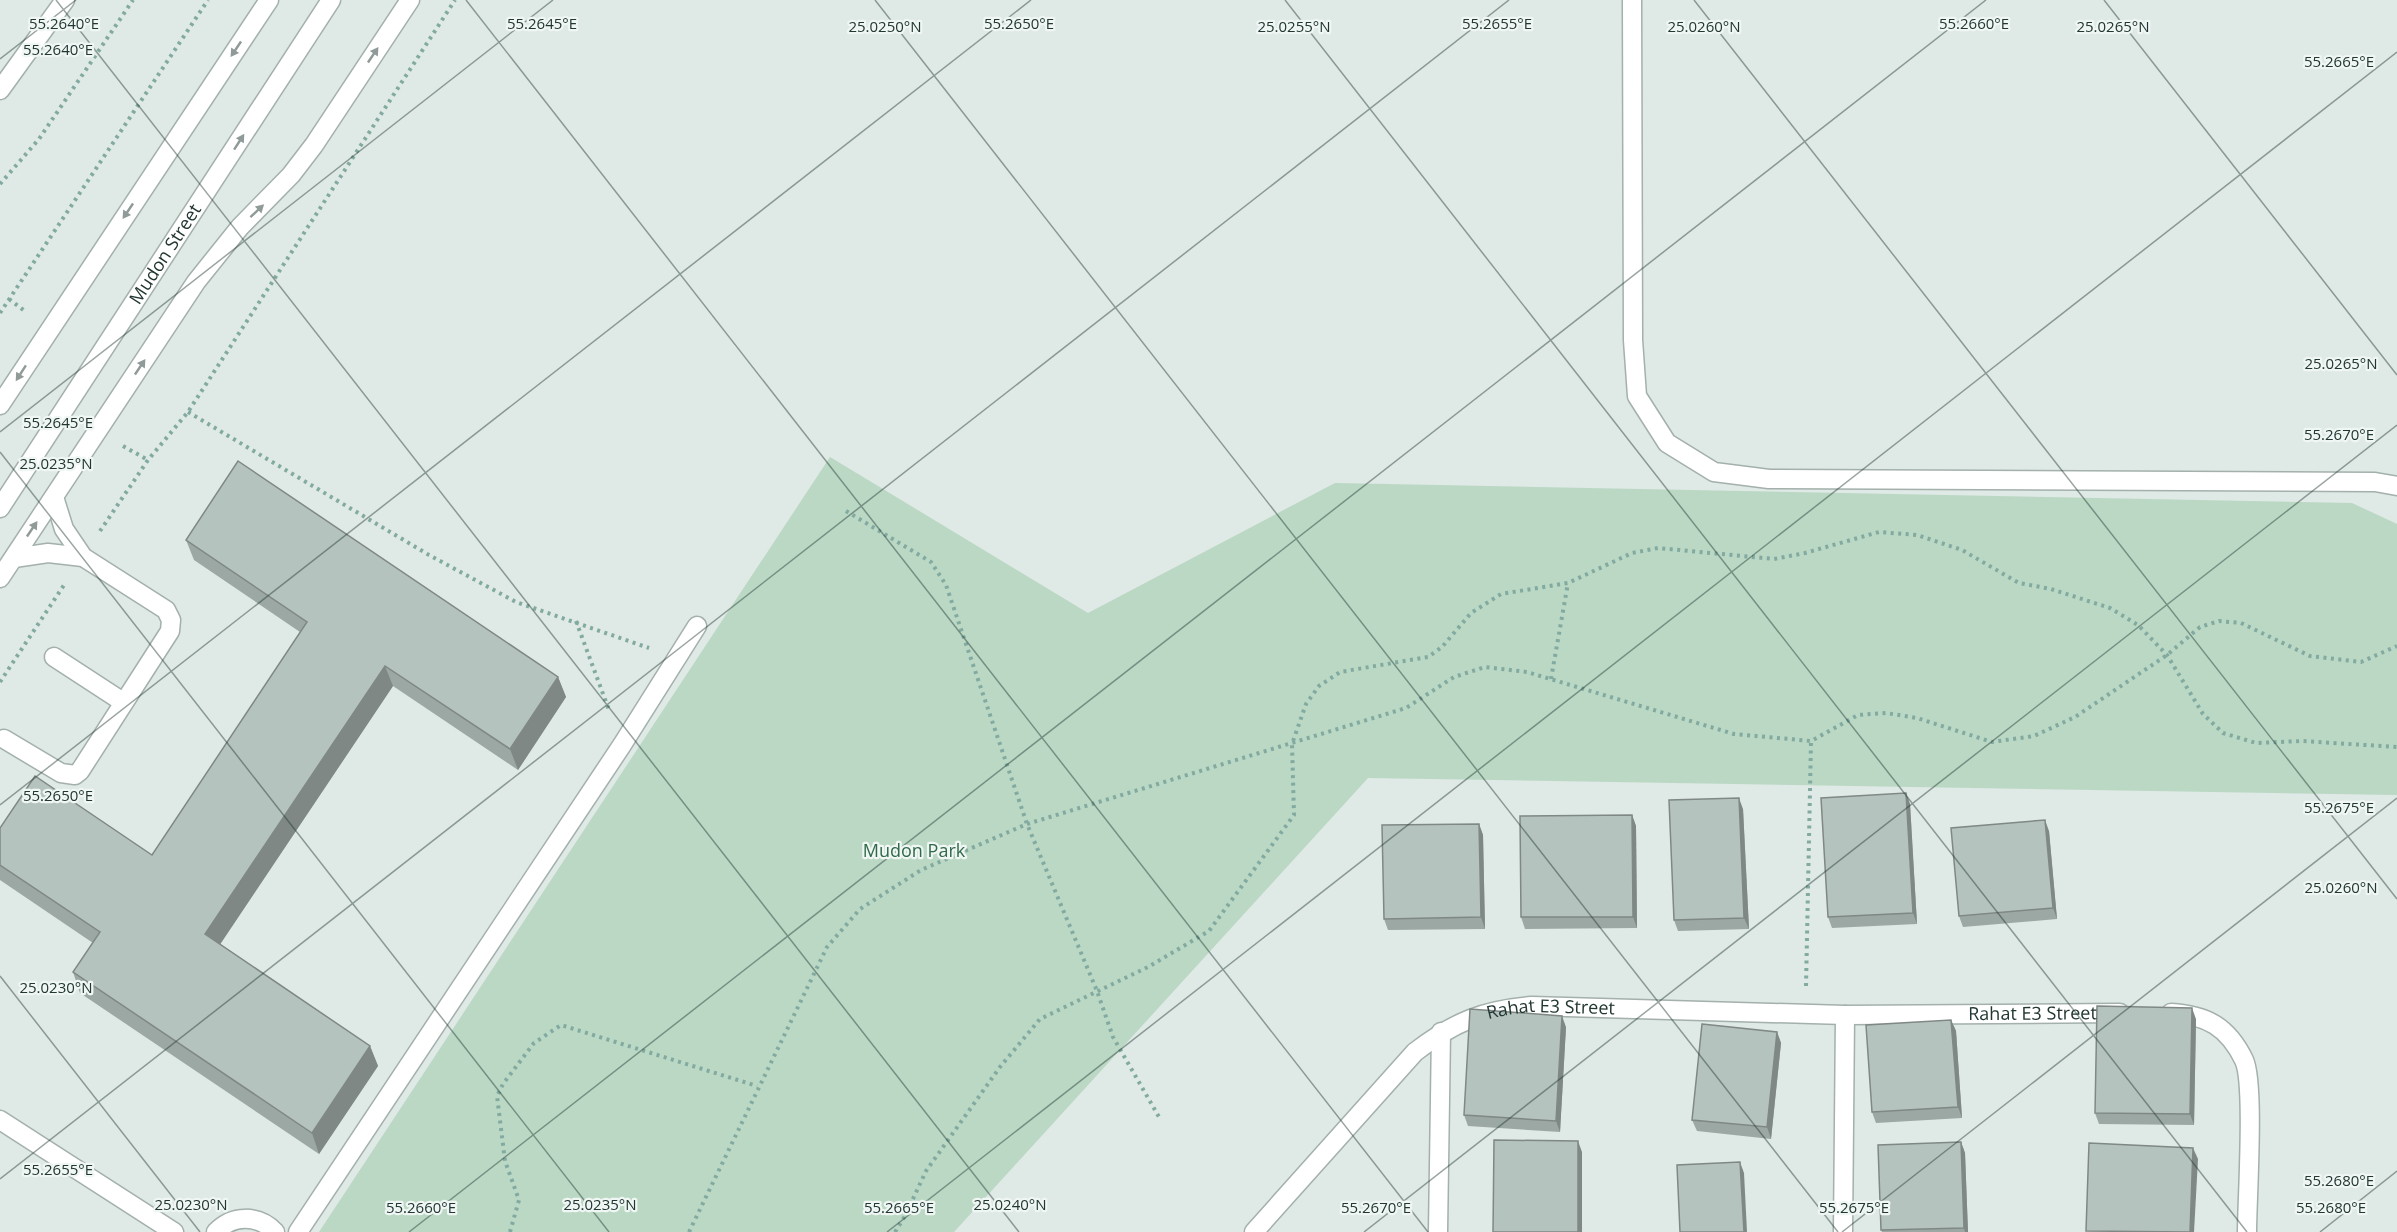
<svg xmlns="http://www.w3.org/2000/svg" width="2397" height="1232" viewBox="0 0 2397 1232" font-family="'Open Sans',sans-serif">
	<style>
		.green { fill: #bad8c4 }
		.lines { fill: none; stroke-linecap: round; stroke-linejoin: round }
		.minor-casing { stroke: #a3b0ac; stroke-width: 21 }
		.path { stroke: #82aaa0; stroke-width: 4; stroke-dasharray: 3 4.5; stroke-linecap: butt }
		.minor { stroke: #fff; stroke-width: 18 }
		.wall { fill: #9ca8a3 }
		.shaded-wall { fill: #7f8885 }
		.building { fill: #b5c3be; stroke: #7f8885; stroke-width: 1.5 }
		.oneway { fill: #909b99 }
		.ticks { fill: none; stroke: #223733; stroke-width: 1.5; stroke-opacity: 0.45 }
		.labels { text-anchor: middle; stroke-width: 4.5; stroke-linejoin: round; paint-order: stroke }
		.street-label { font-size: 18px; fill: #223733; stroke: #eff6f3 }
		.park-label { font-size: 18px; fill: #306a4a; stroke: #eff6f3 }
		.ticks-label { font-size: 15px; text-anchor: middle; fill: #223733; stroke: #eff6f3; stroke-width: 4.5; stroke-linejoin: round; paint-order: stroke }
	</style>
	<rect width="100%" height="100%" fill="#dfe9e5"/>
	<path class="green" d="M830 457 1088 613 1335 483 2352 503 2397 524V795L1368 778 954 1232H319Z"/>
	<g class="lines">
		<defs>
			<g id="minor">
				<path d="M1632 0 1633 340 1637 396 1667 443 1714 472 1769 479 2375 482 2397 486"/>
				<path d="M0 90 65 0"/>
				<path d="M0 405 269 0"/>
				<path id="s1" d="M0 508 331 0"/>
				<path d="M14 558 48 553 83 557"/>
				<path d="M0 578 196 282 240 227 291 175 314 145 410 0"/>
				<path d="M54 657 123 702"/>
				<path d="M4 739 61 773 75 775 80 771 170 631 171 620 166 610 83 557 64 529 54 497"/>
				<path d="M2171 1013C2207 1015 2228 1027 2244 1060 2255 1083 2247 1200 2247 1232"/>
				<path d="M0 1120 174 1232"/>
				<path d="M216 1232C232 1215 258 1214 275 1232"/>
				<path d="M298 1232 622 745 697 626"/>
				<path id="s2" d="M1254 1232 1415 1052C1454 1022 1483 1010 1532 1006L1845 1015 2120 1013"/>
				<path d="M1438 1232 1441 1032"/>
				<path d="M1843 1232 1845 1015"/>
			</g>
		</defs>
		<use href="#minor" class="minor-casing"/>
		<g class="path">
			<path d="M0 184 39 139 133 0"/>
			<path d="M9 299 26 312"/>
			<path d="M0 313 208 0"/>
			<path d="M188 412 429 555 516 602 649 648"/>
			<path d="M123 446 148 460"/>
			<path d="M846 511 931 562 946 585 1027 824 1097 991 1113 1037 1159 1117"/>
			<path d="M100 531 148 460 188 412 455 0"/>
			<path d="M576 621 609 710"/>
			<path d="M1551 679 1568 583"/>
			<path d="M0 682 64 585"/>
			<path d="M1806 986 1811 741"/>
			<path d="M510 1232 519 1200 505 1161 497 1096 503 1084 534 1043 561 1025 757 1086"/>
			<path d="M689 1232 827 947 860 909 921 870 1027 824 1406 708 1454 677 1485 667 1527 672 1734 734 1811 741 1858 715 1886 713 1917 718 1992 742 2034 736 2075 717 2167 655 2200 627 2219 621 2241 623 2310 656 2361 662 2397 646"/>
			<path d="M895 1232 905 1216 926 1171 1000 1067 1040 1019 1148 967 1209 931 1294 815 1292 744 1306 704 1319 686 1340 672 1428 657 1442 647 1471 613 1501 594 1568 583 1632 553 1658 548 1774 559 1805 553 1879 532 1917 535 1962 550 2019 583 2051 589 2110 608 2138 625 2167 655 2203 714 2223 733 2256 743 2302 741 2397 747"/>
		</g>
		<use href="#minor" class="minor"/>
	</g>
	<g class="wall">
		<path d="M186 540 558 677 566 697 518 770 393 686 220 944 370 1046 378 1066 319 1154 80 993 73 972 93 943 0 880V828L152 855 300 632 194 560Z"/>
		<path d="M1906 793 1910 804 1917 924 1832 928 1828 917Z"/>
		<path d="M1743 809 1749 929 1678 931 1674 920Z"/>
		<path d="M1632 815 1636 826 1637 928 1525 929 1521 917Z"/>
		<path d="M1479 824 1483 835 1485 929 1388 930 1384 919Z"/>
		<path d="M2049 831 2057 919 1963 927 1959 916Z"/>
		<path d="M2196 1019 2194 1125 2099 1124 2095 1113Z"/>
		<path d="M1951 1020 1956 1031 1962 1118 1876 1123 1872 1112Z"/>
		<path d="M1566 1027 1560 1132 1468 1126 1464 1115Z"/>
		<path d="M1777 1032 1781 1043 1771 1139 1697 1131 1692 1120Z"/>
		<path d="M1961 1142 1965 1153 1968 1232H1882L1881 1230Z"/>
	</g>
	<g class="shaded-wall">
		<path d="M385 666 393 686 213 955 205 934Z"/>
		<path d="M558 677 566 697 518 770 510 749Z"/>
		<path d="M1906 793 1910 804 1917 924 1913 913Z"/>
		<path d="M1739 798 1743 809 1749 929 1744 918Z"/>
		<path d="M1632 815 1636 826 1637 928 1633 917Z"/>
		<path d="M2045 820 2049 831 2057 919 2053 908Z"/>
		<path d="M1479 824 1483 835 1485 929 1481 917Z"/>
		<path d="M2192 1008 2196 1019 2194 1125 2190 1114Z"/>
		<path d="M1562 1016 1566 1027 1560 1132 1556 1121Z"/>
		<path d="M1951 1020 1956 1031 1962 1118 1958 1107Z"/>
		<path d="M1777 1032 1781 1043 1771 1139 1767 1127Z"/>
		<path d="M370 1046 378 1066 319 1154 312 1133Z"/>
		<path d="M1578 1141 1582 1152V1232H1578Z"/>
		<path d="M1961 1142 1965 1153 1968 1232H1965L1964 1228Z"/>
		<path d="M2193 1148 2198 1159 2194 1232H2190Z"/>
		<path d="M1740 1162 1744 1173 1747 1232H1744Z"/>
	</g>
	<g class="building">
		<path d="M238 461 558 677 510 749 385 666 205 934 370 1046 312 1133 73 972 100 932 0 865V828L35 776 152 855 307 622 186 540Z"/>
		<path d="M1906 793 1913 913 1828 917 1821 798Z"/>
		<path d="M1739 798 1744 918 1674 920 1669 800Z"/>
		<path d="M1632 815 1633 917H1521L1520 816Z"/>
		<path d="M2045 820 2053 908 1959 916 1951 828Z"/>
		<path d="M1479 824 1481 917 1384 919 1382 825Z"/>
		<path d="M2097 1006 2192 1008 2190 1114 2095 1113Z"/>
		<path d="M1470 1009 1562 1016 1556 1121 1464 1115Z"/>
		<path d="M1951 1020 1958 1107 1872 1112 1866 1025Z"/>
		<path d="M1702 1024 1777 1032 1767 1127 1692 1120Z"/>
		<path d="M1494 1140 1578 1141V1232H1493Z"/>
		<path d="M1961 1142 1964 1228 1881 1230 1878 1145Z"/>
		<path d="M2089 1143 2193 1148 2190 1232 2086 1231Z"/>
		<path d="M1740 1162 1744 1232H1680L1677 1165Z"/>
	</g>
	<defs><path id="oneway-solid" d="M-6-.8H1V-3.2L6.5 0L1 3.2V.8H-6Z" transform="scale(1.5)"/></defs>
	<g class="oneway">
		<use href="#oneway-solid" transform="translate(236 49) rotate(124)"/>
		<use href="#oneway-solid" transform="translate(373 55) rotate(-56)"/>
		<use href="#oneway-solid" transform="translate(239 142) rotate(-57)"/>
		<use href="#oneway-solid" transform="translate(128 211) rotate(124)"/>
		<use href="#oneway-solid" transform="translate(257 211) rotate(-43)"/>
		<use href="#oneway-solid" transform="translate(140 367) rotate(-56)"/>
		<use href="#oneway-solid" transform="translate(21 373) rotate(123)"/>
		<use href="#oneway-solid" transform="translate(32 529) rotate(-56)"/>
	</g>
	<path class="ticks" d="M56 0 1019 1232M466 0 1428 1232M875 0 1838 1232M1285 0 2247 1232M1694 0 2397 899M2104 0 2397 375M0 59 76 0M0 432 553 0M0 452 609 1232M0 805 1031 0M0 976 200 1232M0 1179 1509 0M409 1232 1986 0M887 1232 2397 52M1364 1232 2397 425M1842 1232 2397 798M2320 1232 2397 1171"/>
	<g class="labels">
		<g class="street-label">
			<text dy="6" stroke="none"><textPath href="#s1" startOffset="303">Mudon Street</textPath></text>
			<text dy="6" stroke="none"><textPath href="#s2" startOffset="388">Rahat E3 Street</textPath></text>
			<text dy="6" stroke="none"><textPath href="#s2" startOffset="870">Rahat E3 Street</textPath></text>
		</g>
		<g class="park-label">
			<text x="914" y="857">Mudon Park</text>
		</g>
	</g>
	<g class="ticks-label">
		<text x="64" y="29">55.2640°E</text>
		<text x="542" y="29">55.2645°E</text>
		<text x="1019" y="29">55.2650°E</text>
		<text x="1497" y="29">55.2655°E</text>
		<text x="1974" y="29">55.2660°E</text>
		<text x="885" y="32">25.0250°N</text>
		<text x="1294" y="32">25.0255°N</text>
		<text x="1704" y="32">25.0260°N</text>
		<text x="2113" y="32">25.0265°N</text>
		<text x="58" y="55">55.2640°E</text>
		<text x="2339" y="67">55.2665°E</text>
		<text x="2341" y="369">25.0265°N</text>
		<text x="58" y="428">55.2645°E</text>
		<text x="2339" y="440">55.2670°E</text>
		<text x="56" y="469">25.0235°N</text>
		<text x="58" y="801">55.2650°E</text>
		<text x="2339" y="813">55.2675°E</text>
		<text x="2341" y="893">25.0260°N</text>
		<text x="56" y="993">25.0230°N</text>
		<text x="58" y="1175">55.2655°E</text>
		<text x="2339" y="1186">55.2680°E</text>
		<text x="191" y="1210">25.0230°N</text>
		<text x="600" y="1210">25.0235°N</text>
		<text x="1010" y="1210">25.0240°N</text>
		<text x="421" y="1213">55.2660°E</text>
		<text x="899" y="1213">55.2665°E</text>
		<text x="1376" y="1213">55.2670°E</text>
		<text x="1854" y="1213">55.2675°E</text>
		<text x="2331" y="1213">55.2680°E</text>
	</g>
</svg>
